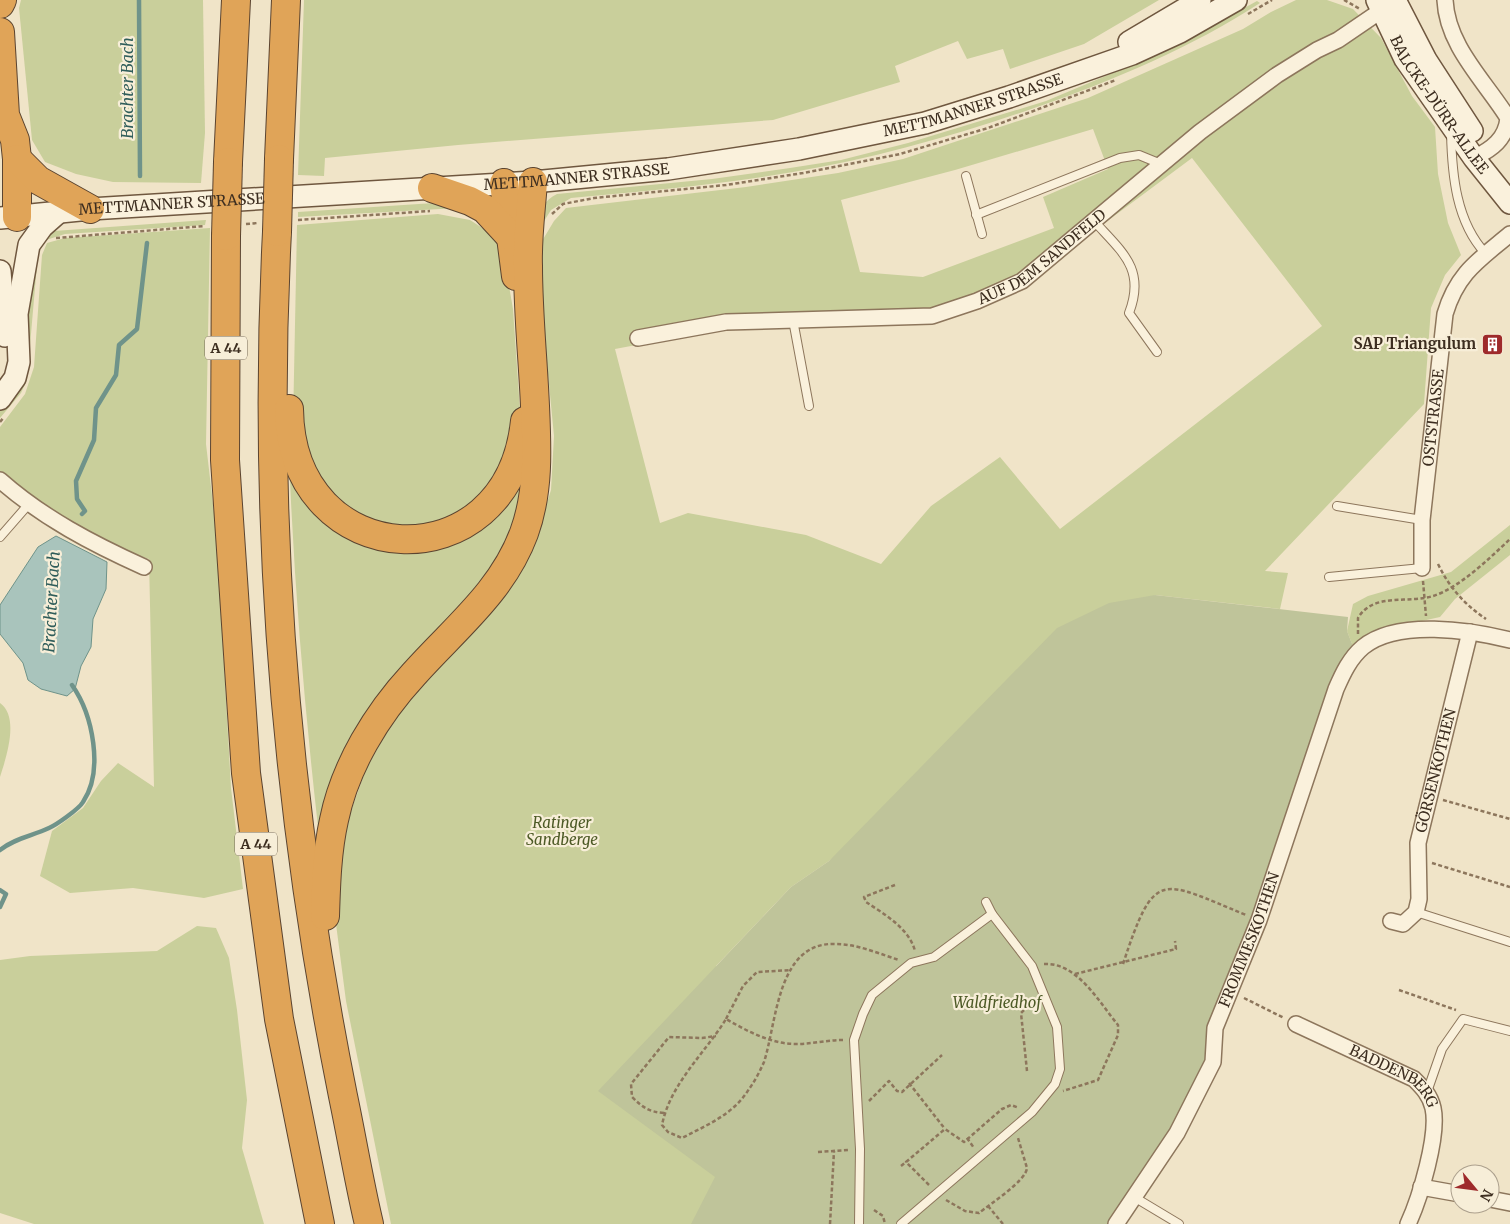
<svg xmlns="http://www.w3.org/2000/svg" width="1510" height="1224" viewBox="0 0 1510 1224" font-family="Merriweather,serif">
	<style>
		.green { fill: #c9cf9b; fill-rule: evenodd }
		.cemetery { fill: #bfc49a }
		.water { fill: #a9c4bc; stroke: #6f938a }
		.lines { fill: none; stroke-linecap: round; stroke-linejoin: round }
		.stream { stroke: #6f938a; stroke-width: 4.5 }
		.lane-casing { stroke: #8d765c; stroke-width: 10 }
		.street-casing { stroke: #8d765c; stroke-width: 18 }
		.secondary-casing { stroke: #6f573f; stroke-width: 24 }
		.highway-casing { stroke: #5b4430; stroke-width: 30 }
		.path { stroke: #8d765c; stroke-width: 2.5; stroke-dasharray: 4 2.5; stroke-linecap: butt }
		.lane { stroke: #faf1dc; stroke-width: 8 }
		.street { stroke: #faf1dc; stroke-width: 15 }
		.secondary { stroke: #faf1dc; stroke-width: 21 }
		.highway { stroke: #e0a458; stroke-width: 28 }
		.highway-bridge-casing { stroke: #5b4430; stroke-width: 30; stroke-linecap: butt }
		.highway-bridge { stroke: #e0a458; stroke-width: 28 }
		.labels { text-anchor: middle; stroke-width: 4.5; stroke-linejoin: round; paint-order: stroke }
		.shield { fill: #f7eed8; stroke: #756857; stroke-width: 1 }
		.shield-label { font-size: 14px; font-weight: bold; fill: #3d2e20 }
		.street-label { font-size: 15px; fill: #3d2e20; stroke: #f7eed8 }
		.poi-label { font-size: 15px; font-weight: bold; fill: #3d2e20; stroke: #f7eed8; text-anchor: end }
		.park-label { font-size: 15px; font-style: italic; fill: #4d5a26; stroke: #f7eed8 }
		.water-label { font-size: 16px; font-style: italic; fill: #2f5d5a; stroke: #f7eed8 }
	</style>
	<rect width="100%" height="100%" fill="#f0e4c8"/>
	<g class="green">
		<path d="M21 0H203L205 133 201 183 113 182 76 174 45 162 32 140 19 8Z"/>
		<path d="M304 0H1159L1084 44 1010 69 1003 49 967 59 958 41 895 66 900 82 773 120 458 145 325 158 324 176 298 175Z"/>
		<path d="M1296 0H1327L1353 9 1381 38 1412 96 1435 127 1438 174 1448 223 1461 255 1445 275 1431 308 1424 404 1265 571 1288 573 1280 609 1155 595 829 861 791 887 716 966 774 1224H391L346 1001 336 924 339 872 346 825 366 769 398 712 468 636 535 541 551 490 554 436 538 270 539 246 554 221 566 208 746 187 838 173 903 159 1088 98 1243 29 1271 12ZM1093 129 1108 169 1043 197 1054 228 923 277 860 272 841 200 955 170ZM1192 158 1322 326 1060 529 1000 457 931 506 881 564 806 535 688 513 660 523 615 349 732 327 938 322 983 307 1027 287 1098 228Z"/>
		<path d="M1257 1 1260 3C1191 48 1114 80 1037 107 957 135 876 158 793 172 719 185 645 191 571 198L551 210 541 226C540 210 542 202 557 194L712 179 790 168 841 160 908 143 1046 101 1170 49Z"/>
		<path d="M434 203 458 208 298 217V212Z"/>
		<path d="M438 214 470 220 501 240 513 309 520 410 518 440 474 510 399 533 328 500 293 424 297 225Z"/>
		<path d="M206 220 205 225 65 234 46 240 38 253 27 380 21 393 0 418V410L25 354 33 266 43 238 54 231Z"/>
		<path d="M210 228 206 444 217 538 231 788 243 889 204 898 133 888 70 893 40 876 52 831 83 808 101 781 118 763 154 787 149 559 108 545 30 502 0 472V427L25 394 34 367 42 255 47 243 65 238Z"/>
		<path d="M524 459 519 529 449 630 326 829 318 827C305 711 295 596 290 480L293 472 325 516 441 541Z"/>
		<path d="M1510 525V555L1455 599 1440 617 1372 632 1364 646 1356 654 1347 631 1353 604 1368 596 1451 572Z"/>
		<path d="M0 703C20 717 6 758 0 777Z"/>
		<path d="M197 926 216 928 229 958 237 1010 247 1100 242 1148 264 1224H34L0 1213V960L30 956 157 951Z"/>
	</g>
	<path class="cemetery" d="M1155 595 1348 617 1347 631 1356 654 1215 1028 1212 1062 1116 1224H691L715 1177 598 1091 791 887 829 861 1057 628 1109 603Z"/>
	<path class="water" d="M56 536 107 562 106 589 93 619 91 647 81 666 75 689 67 696 41 689 28 680 23 663 0 634V605L38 547Z"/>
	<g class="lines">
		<g class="stream">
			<path d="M139 0 140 176"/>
			<path d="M82 514 85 511 77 499 76 481 94 440 96 408 116 375 119 345 137 329 147 243"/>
			<path d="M0 850C15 838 32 836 49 828 56 825 79 809 83 802 104 771 93 715 72 685"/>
			<path d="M0 890 6 894 0 907"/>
		</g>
		<defs>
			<g id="lane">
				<path d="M1451 133C1452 175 1456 222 1486 254"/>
				<path d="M966 176 982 234"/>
				<path d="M976 215 1120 158 1139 155 1161 164"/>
				<path d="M1094 221C1122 252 1146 269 1129 313L1157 352"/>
				<path d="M793 320 809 406"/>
				<path d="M1337 506 1422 520"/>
				<path d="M0 537 28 505"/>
				<path d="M1329 577 1422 568"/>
				<path d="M1416 912 1510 942"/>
				<path d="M1427 1092 1442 1049 1463 1019 1510 1031"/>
				<path d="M1134 1197 1179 1224"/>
				<path d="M859 1224 860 1149 854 1040 863 1014 872 995 911 963 934 957 992 914"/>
				<path d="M901 1224 1032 1112 1055 1084 1060 1069 1057 1027 1032 966 992 914 986 902"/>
			</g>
			<g id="street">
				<path d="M1445 0C1447 46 1485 81 1508 118 1506 139 1492 149 1474 158"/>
				<path id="s1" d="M638 338 726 322 932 316 977 301 1022 281 1200 132 1277 75 1317 50 1338 40 1382 10"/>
				<path d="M0 480C43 518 93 544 144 567"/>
				<path id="s2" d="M1422 568V520L1445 314C1457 273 1479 260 1510 234"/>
				<path id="s3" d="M1391 921 1403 924 1416 912 1419 899 1418 843 1470 632"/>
				<path id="s4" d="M1296 1024 1414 1079C1423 1088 1430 1095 1433 1108 1439 1135 1420 1198 1408 1224"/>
				<path d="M1421 1187 1460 1194"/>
				<path d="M1490 1199 1510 1203"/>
				<path id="s5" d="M1116 1224 1177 1133 1213 1062 1215 1028 1259 920 1336 689C1343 673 1350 658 1363 647 1397 619 1470 630 1510 640"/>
			</g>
			<g id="secondary">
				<path id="s6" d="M1377 0 1405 59 1474 158 1510 203"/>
				<path d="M1395 0 1426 60 1472 131"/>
				<path d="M1129 42 1200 0"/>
				<path id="s7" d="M0 218 90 209 533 182 668 169 799 149 925 123 1009 97 1132 54 1180 32 1236 0"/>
				<path d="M0 271 5 336"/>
				<path d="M0 399 15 378 19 362 17 314 29 245 42 227 59 212"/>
			</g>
			<g id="highway">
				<path d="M0 4 2 0"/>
				<path d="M0 32 5 115 15 140 17 159V217"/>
				<path d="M17 159 38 180 90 209"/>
				<path d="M279 159 286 0"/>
				<path d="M228 162 236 0"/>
				<path d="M504 183 516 276"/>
				<path d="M432 188 470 201 485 209 509 235"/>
				<path d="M277 232C262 521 286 812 343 1096 352 1139 359 1182 369 1224"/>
				<path d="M226 236 225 460 246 773 279 1019 320 1224"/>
				<path d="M289 409C291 575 508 586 525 421"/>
				<path d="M325 916C326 884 327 851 334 820 345 766 377 714 414 674 455 628 502 592 524 533 539 492 537 449 535 406 533 360 528 313 528 266 527 238 531 210 533 182"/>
			</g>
		</defs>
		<use href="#lane" class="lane-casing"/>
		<use href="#street" class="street-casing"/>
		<use href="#secondary" class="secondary-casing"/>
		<use href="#highway" class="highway-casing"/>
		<g class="path">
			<path d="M1344 0 1360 9"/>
			<path d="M1248 14 1272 0"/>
			<path d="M552 214 563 204 594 198 726 185 803 173 900 154 988 128 1116 80"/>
			<path d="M298 220 430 211"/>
			<path d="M246 224 258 223"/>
			<path d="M56 238 205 226"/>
			<path d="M0 422 4 417"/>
			<path d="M1438 564C1449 587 1465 605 1486 619"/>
			<path d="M1423 581 1426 616"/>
			<path d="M1358 634V618C1373 592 1409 604 1433 596 1459 588 1490 558 1510 539"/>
			<path d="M1443 800 1510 819"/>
			<path d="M1432 863 1510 887"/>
			<path d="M895 885 864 897 866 902C884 914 909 928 915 951"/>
			<path d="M1044 964C1077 962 1099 1002 1118 1025V1035L1098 1080 1063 1091"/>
			<path d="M1123 964C1155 867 1160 880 1246 915"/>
			<path d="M1075 974 1176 949 1175 941"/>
			<path d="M1399 990 1456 1010"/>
			<path d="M1244 998 1284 1018"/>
			<path d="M726 1019 743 986 757 972 791 970"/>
			<path d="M843 1040C827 1040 812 1044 796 1044 771 1044 747 1031 726 1019 705 1053 670 1084 662 1125L668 1132 682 1138C707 1125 734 1114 749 1089 755 1081 760 1071 764 1062 777 1022 777 941 836 944 857 944 880 954 899 960"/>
			<path d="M1027 1071 1021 1013 1026 1008 1037 1005"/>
			<path d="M909 1083 945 1129"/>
			<path d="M869 1101 889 1081 897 1091 902 1092 942 1055"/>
			<path d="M664 1113C649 1112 642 1107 632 1097L631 1084 669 1037 702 1038 716 1036"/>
			<path d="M967 1138 974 1148"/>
			<path d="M818 1152 848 1150"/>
			<path d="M901 1166 906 1162"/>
			<path d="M929 1185 906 1162 945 1129 964 1142 1002 1109 1011 1105 1019 1108"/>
			<path d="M946 1200 965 1211 979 1213C990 1204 1026 1181 1027 1168L1018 1138"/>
			<path d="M988 1206 1003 1224"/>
			<path d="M874 1210 883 1216 885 1224"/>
			<path d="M830 1224 834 1151"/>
		</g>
		<use href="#lane" class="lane"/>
		<use href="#street" class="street"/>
		<use href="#secondary" class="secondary"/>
		<use href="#highway" class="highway"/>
		<defs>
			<g id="highway-bridge">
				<path d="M277 232 279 159"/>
				<path d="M226 236 228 162"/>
			</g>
		</defs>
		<use href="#highway-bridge" class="highway-bridge-casing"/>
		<use href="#highway-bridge" class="highway-bridge"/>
	</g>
	<defs>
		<symbol id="building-square" viewBox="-11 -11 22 22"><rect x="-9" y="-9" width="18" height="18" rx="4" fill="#9e2a2b" stroke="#f7eed8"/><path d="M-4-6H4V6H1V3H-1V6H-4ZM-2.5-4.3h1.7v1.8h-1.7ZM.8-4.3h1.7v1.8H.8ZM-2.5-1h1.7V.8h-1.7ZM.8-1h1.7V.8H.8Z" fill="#fff"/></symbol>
	</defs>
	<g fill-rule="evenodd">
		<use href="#building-square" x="1480" y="332" width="25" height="25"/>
	</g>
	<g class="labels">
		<g class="shield">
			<rect x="205" y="336.5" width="42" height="23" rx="4"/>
			<rect x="235" y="832.5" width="42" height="23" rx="4"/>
		</g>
		<g class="shield-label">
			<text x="226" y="353">A 44</text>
			<text x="256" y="849">A 44</text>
		</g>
		<g class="street-label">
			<text dy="5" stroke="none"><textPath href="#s7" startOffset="982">METTMANNER STRASSE</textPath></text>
			<text dy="5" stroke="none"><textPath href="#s6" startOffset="122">BALCKE-DÜRR-ALLEE</textPath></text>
			<text dy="5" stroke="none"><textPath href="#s7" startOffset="578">METTMANNER STRASSE</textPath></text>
			<text dy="5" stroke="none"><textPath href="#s7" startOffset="172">METTMANNER STRASSE</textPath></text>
			<text dy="5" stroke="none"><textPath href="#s1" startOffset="422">AUF DEM SANDFELD</textPath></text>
			<text dy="5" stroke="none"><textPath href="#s2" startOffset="151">OSTSTRASSE</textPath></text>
			<text dy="5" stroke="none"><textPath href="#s3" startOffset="174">GÖRSENKOTHEN</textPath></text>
			<text dy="5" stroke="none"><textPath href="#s5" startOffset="318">FROMMESKOTHEN</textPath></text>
			<text dy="5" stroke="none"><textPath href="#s4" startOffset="112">BADDENBERG</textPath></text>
		</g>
		<g class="poi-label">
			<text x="1476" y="349">SAP Triangulum</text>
		</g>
		<g class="park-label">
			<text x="562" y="828">Ratinger<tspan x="562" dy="17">Sandberge</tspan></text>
			<text x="997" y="1008">Waldfriedhof</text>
		</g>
		<g class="water-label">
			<text transform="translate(127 88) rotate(-90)" y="6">Brachter Bach</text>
			<text transform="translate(51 602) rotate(-87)" y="6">Brachter Bach</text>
		</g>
	</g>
	<g transform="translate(1475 1189) rotate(119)"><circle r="24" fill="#f7eed8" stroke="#ada18e"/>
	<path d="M0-4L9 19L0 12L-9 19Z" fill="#9e2a2b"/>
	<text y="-8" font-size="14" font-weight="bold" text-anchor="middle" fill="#3d2e20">N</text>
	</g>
</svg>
